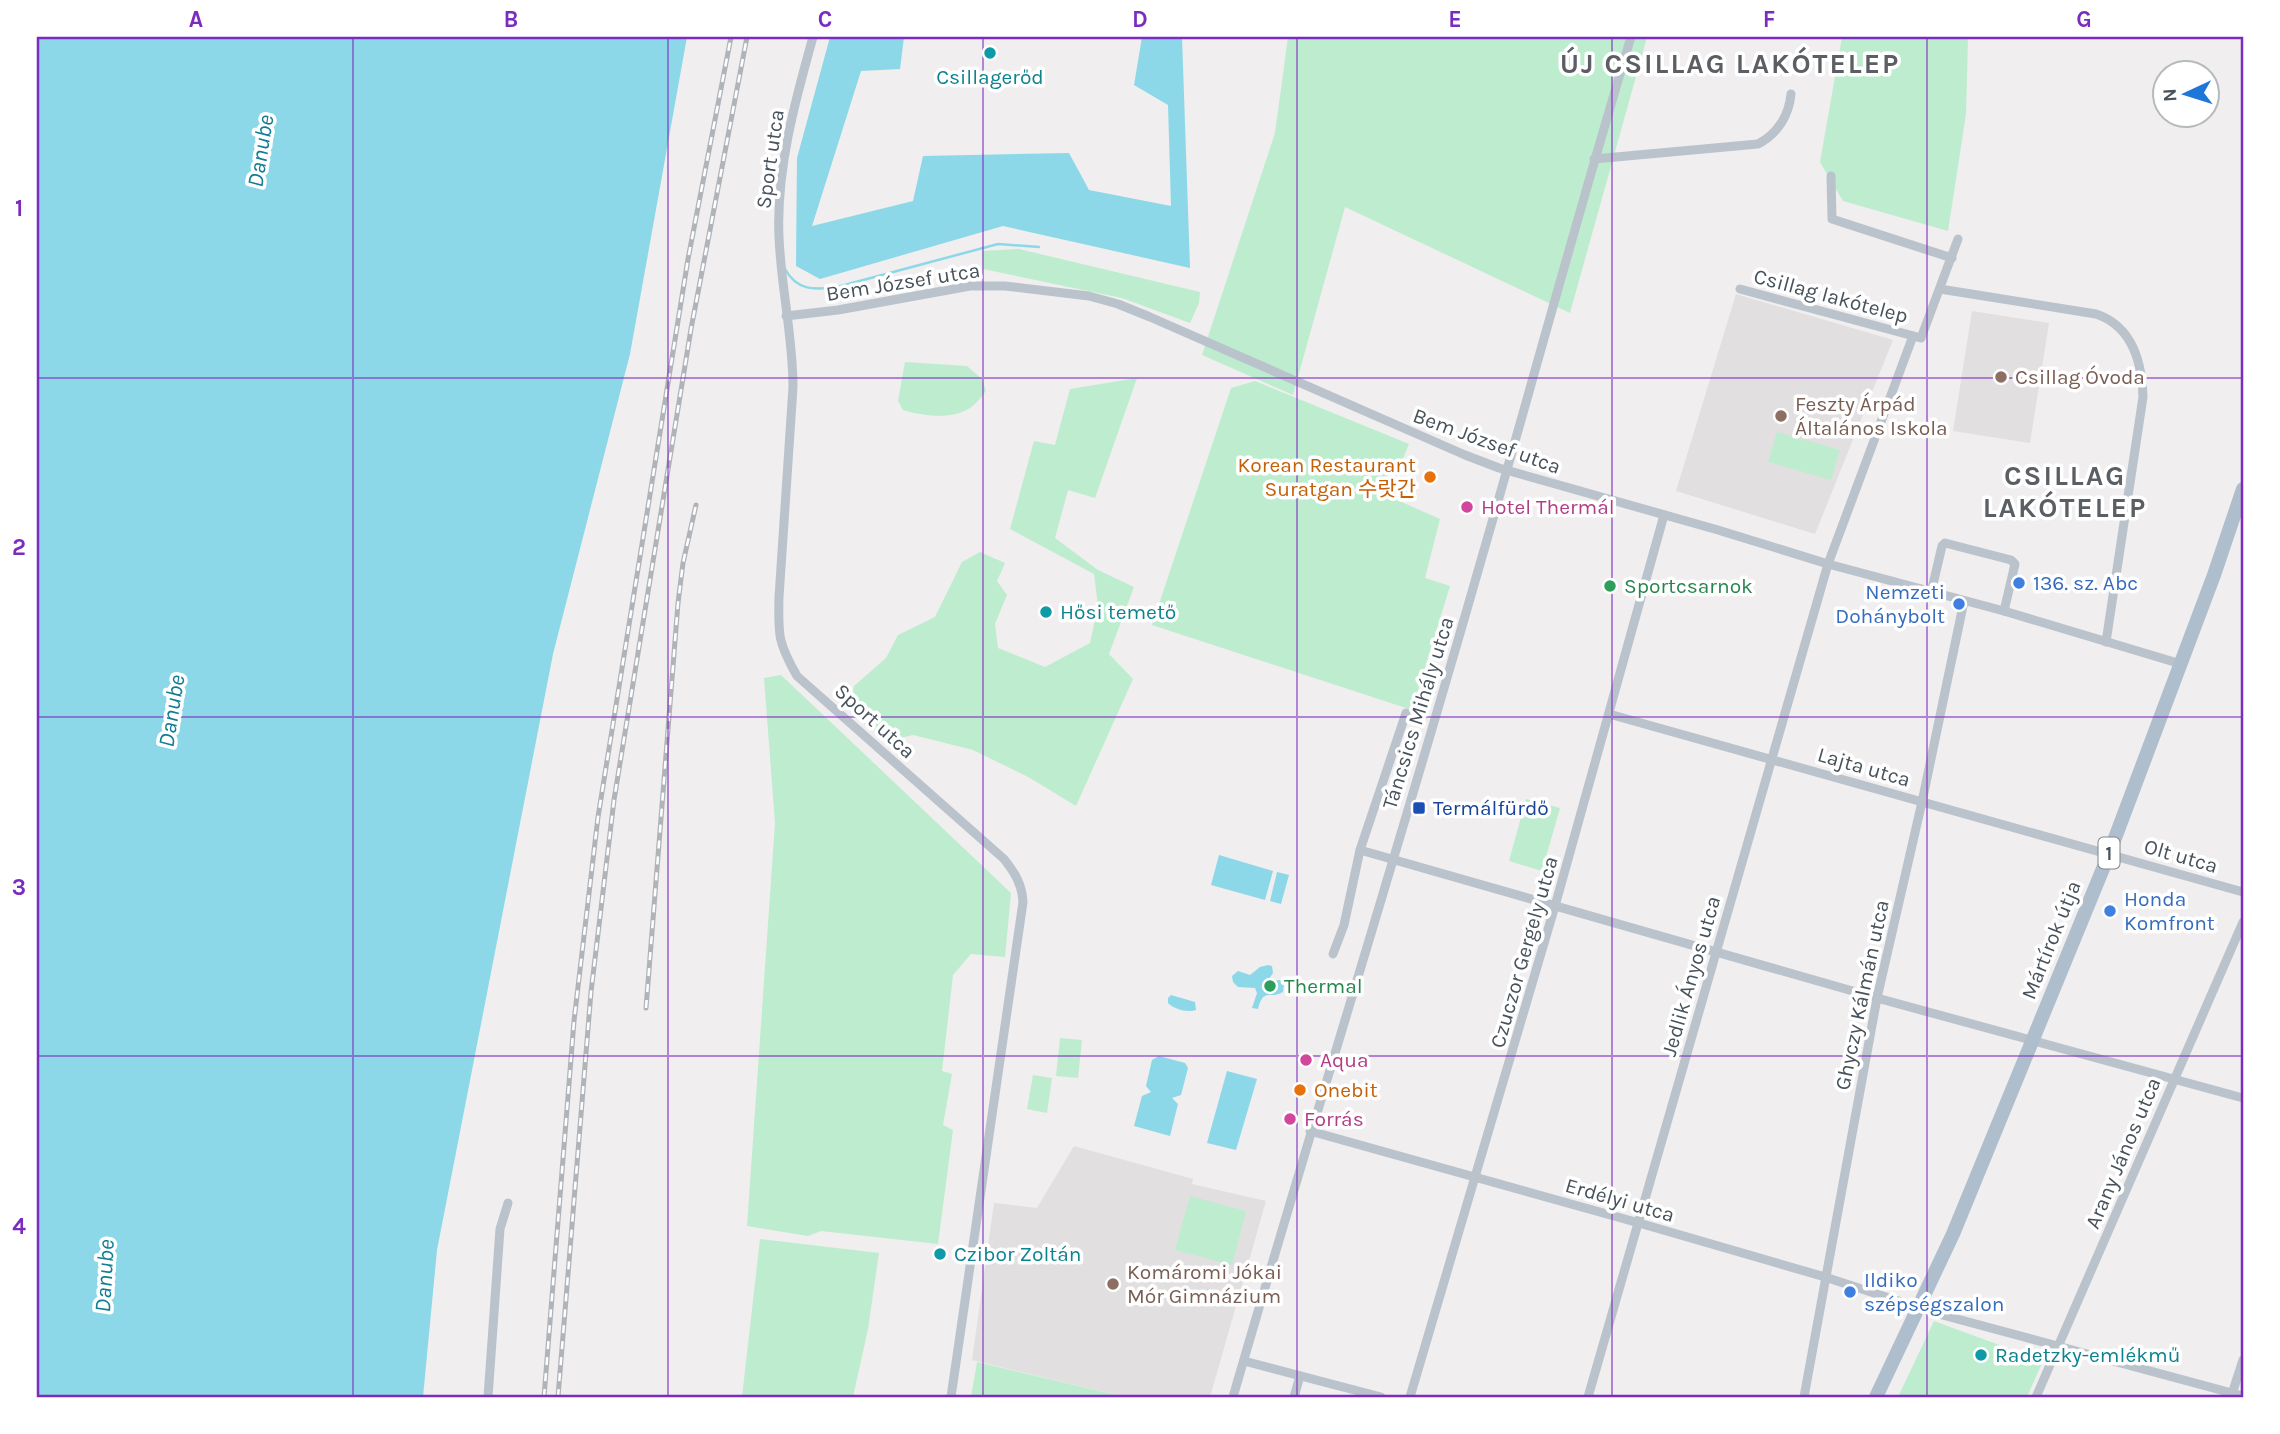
<svg xmlns="http://www.w3.org/2000/svg" width="2280" height="1434" viewBox="0 0 2280 1434" font-family="Karla,'Noto Sans KR',sans-serif">
	<style>
		.education { fill: #e1dfe0 }
		.green { fill: #bdedce }
		.water { fill: #8cd8e8 }
		.lines { fill: none; stroke-linecap: round; stroke-linejoin: round }
		.stream { stroke: #8cd8e8; stroke-width: 2.5 }
		.minor { stroke: #bac3cb; stroke-width: 9 }
		.primary { stroke: #aebecc; stroke-width: 14 }
		.rail-casing { stroke: #b0b3b8; stroke-width: 5 }
		.rail { stroke: #fff; stroke-width: 2.5; stroke-dasharray: 8; stroke-linecap: butt }
		.grid { fill: none; stroke: #7b2cbf; stroke-width: 2; stroke-opacity: 0.55 }
		.culture-dot { fill: #0f9aa8; stroke: #fff; stroke-width: 2.5 }
		.education-dot { fill: #8d6e63; stroke: #fff; stroke-width: 2.5 }
		.food-dot { fill: #e8710a; stroke: #fff; stroke-width: 2.5 }
		.hotel-dot { fill: #d1479c; stroke: #fff; stroke-width: 2.5 }
		.shop-dot { fill: #3f7fe0; stroke: #fff; stroke-width: 2.5 }
		.leisure-dot { fill: #2e9e5b; stroke: #fff; stroke-width: 2.5 }
		.transit-dot { fill: #1a4fb4; stroke: #fff; stroke-width: 2.5 }
		.labels { text-anchor: middle; stroke-width: 7; stroke-linejoin: round; paint-order: stroke }
		.shield { fill: #fff; stroke: #7e868c; stroke-width: 2 }
		.shield-label { font-size: 19px; font-weight: bold; fill: #47525b }
		.culture-label { font-size: 21px; fill: #0d838f; stroke: #fff; text-anchor: start }
		.street-label { font-size: 21px; fill: #47525b; stroke: #fff }
		.education-label { font-size: 21px; fill: #785e54; stroke: #fff; text-anchor: start }
		.food-label { font-size: 21px; fill: #c56008; stroke: #fff; text-anchor: end }
		.hotel-label { font-size: 21px; fill: #b23c85; stroke: #fff; text-anchor: start }
		.shop-label { font-size: 21px; fill: #366cbe; stroke: #fff; text-anchor: start }
		.leisure-label { font-size: 21px; fill: #27864d; stroke: #fff; text-anchor: start }
		.transit-label { font-size: 21px; fill: #164399; stroke: #fff; text-anchor: start }
		.water-label { font-size: 23px; font-style: italic; fill: #117d94; stroke: #fff }
		.district-label { font-size: 28px; font-weight: bold; letter-spacing: 2px; fill: #5b5f63; stroke: #fff }
		.neatline { fill: none; stroke: #7b2cbf; stroke-width: 2.5 }
		.grid-label { font-size: 23px; text-anchor: middle; font-weight: bold; fill: #7b2cbf }
	</style>
	<rect width="100%" height="100%" fill="#f0eeee"/>
	<g class="education">
		<path d="M1736 294 1893 340 1815 534 1676 491Z"/>
		<path d="M1972 311 2049 323 2030 443 1953 431Z"/>
		<path d="M1074 1146 1193 1179 1192 1184 1266 1201 1210 1397H1124L972 1360 994 1203 1037 1208Z"/>
	</g>
	<g class="green">
		<path d="M1288 37H1647L1570 313 1345 207 1293 395 1202 355 1275 133Z"/>
		<path d="M1842 37H1968L1966 114 1948 231 1843 201 1820 162Z"/>
		<path d="M1019 249 1200 292 1199 303 1190 323 1122 298 983 269 982 251Z"/>
		<path d="M905 362 967 366 982 379 986 391C981 397 976 404 970 408 952 420 923 416 903 410L898 401Z"/>
		<path d="M1137 378 1095 498 1068 490 1055 538 1098 570 1134 587 1109 654 1133 679 1076 806 1030 778 973 750 913 735 891 740 862 722 851 704 854 686 886 658 898 635 935 617 962 562 980 552 1005 563 997 581 1007 595 995 624 998 648 1045 667 1090 643 1098 606 1094 574 1010 529 1034 441 1055 445 1070 389Z"/>
		<path d="M1255 381 1409 444 1388 496 1440 519 1425 578 1450 586 1412 710 1152 625 1231 388Z"/>
		<path d="M1777 432 1840 450 1831 480 1768 462Z"/>
		<path d="M781 675 1011 893 1005 957 971 954 953 975 942 1071 952 1074 943 1125 953 1130 938 1244 821 1231 808 1236 747 1226 775 823 764 678Z"/>
		<path d="M1526 799 1560 808 1542 871 1509 861Z"/>
		<path d="M1060 1038 1082 1040 1078 1078 1056 1076Z"/>
		<path d="M1033 1075 1052 1078 1047 1113 1027 1109Z"/>
		<path d="M1190 1196 1246 1211 1232 1265 1175 1250Z"/>
		<path d="M760 1239 879 1253 868 1329 853 1397H742Z"/>
		<path d="M1934 1321 2043 1361 2027 1397H1898Z"/>
		<path d="M977 1362 1124 1397H971Z"/>
	</g>
	<g class="water">
		<path d="M37 37H687L630 354 553 654 437 1250 423 1397H37Z"/>
		<path d="M830 37H904L900 69 861 71 812 226 913 201 923 156 1069 153 1089 190 1171 206 1168 105 1134 85 1142 37H1182L1190 268 1003 226 820 279 796 266 797 158Z"/>
		<path d="M1219 855 1273 871 1265 900 1211 885Z"/>
		<path d="M1277 872 1289 875 1281 904 1270 901Z"/>
		<path d="M1268 965 1272 966 1273 973 1267 982 1280 980 1284 983 1283 992C1269 1000 1264 987 1258 1009L1252 1008 1257 993 1255 988 1238 987 1233 982 1232 976 1238 971 1250 975 1260 967Z"/>
		<path d="M1171 995 1195 1002 1196 1010C1187 1013 1174 1009 1168 1003V998Z"/>
		<path d="M1159 1056 1185 1063 1188 1068 1181 1095 1172 1098 1178 1104 1170 1136 1134 1126 1142 1096 1151 1092 1146 1086 1152 1060Z"/>
		<path d="M1227 1071 1257 1079 1236 1150 1207 1143Z"/>
	</g>
	<g class="lines">
		<path class="stream" d="M785 269C797 291 814 290 837 287L998 244 1039 247"/>
		<g class="minor">
			<path d="M813 37C795 101 776 170 779 237 781 287 793 337 793 387L779 597C778 635 778 643 797 676L1004 859C1015 873 1022 884 1023 902L951 1397"/>
			<path d="M1594 159 1758 144C1777 134 1789 116 1791 94"/>
			<path d="M1831 176 1832 219 1952 258"/>
			<path d="M1740 289 1921 338 1958 239"/>
			<path d="M1940 289 2096 314C2132 326 2142 362 2143 397L2106 642"/>
			<path d="M786 316 838 310 970 286H1005L1089 296 1118 304 1150 317 1465 455 1499 468 1718 530 1828 564 2004 611 2181 664"/>
			<path d="M1931 593 1942 546 1945 543 2011 560 2015 564 2004 611"/>
			<path d="M1406 713 1360 850 1877 998 2243 1098"/>
			<path d="M1609 714 2243 892"/>
			<path d="M1333 954 1344 925 1360 850"/>
			<path d="M1310 1131 1639 1223 1825 1277 1935 1313 2243 1396"/>
			<path d="M1244 1361 1381 1397"/>
			<path d="M488 1397 500 1229 508 1203"/>
			<path d="M1233 1397C1314 1117 1402 838 1482 557 1532 384 1579 210 1631 37"/>
			<path d="M1294 1397 1300 1376"/>
			<path d="M1410 1397 1555 906 1664 515"/>
			<path d="M1588 1397 1828 564 1913 336"/>
			<path d="M1804 1397 1877 998 1922 802 1964 601"/>
			<path d="M2036 1397 2243 922"/>
			<path d="M2231 1397 2243 1360"/>
		</g>
		<path class="primary" d="M1876 1397 1953 1234 2109 854 2214 575 2243 489"/>
		<defs>
			<g id="rail">
				<path d="M646 1008 678 603 683 563 696 505"/>
				<path d="M544 1397 574 1021 598 817 688 259 731 37"/>
				<path d="M558 1397 591 992 614 800 691 329 747 37"/>
			</g>
		</defs>
		<use href="#rail" class="rail-casing"/>
		<use href="#rail" class="rail"/>
	</g>
	<path class="grid" d="M353 37V1397M668 37V1397M983 37V1397M1297 37V1397M1612 37V1397M1927 37V1397M37 378H2243M37 717H2243M37 1056H2243"/>
	<g class="culture-dot">
		<circle cx="990" cy="53" r="7"/>
		<circle cx="1046" cy="612" r="7"/>
		<circle cx="940" cy="1254" r="7"/>
		<circle cx="1981" cy="1355" r="7"/>
	</g>
	<g class="education-dot">
		<circle cx="2001" cy="377" r="7"/>
		<circle cx="1781" cy="416" r="7"/>
		<circle cx="1113" cy="1284" r="7"/>
	</g>
	<g class="food-dot">
		<circle cx="1430" cy="477" r="7"/>
		<circle cx="1300" cy="1090" r="7"/>
	</g>
	<g class="hotel-dot">
		<circle cx="1467" cy="507" r="7"/>
		<circle cx="1306" cy="1060" r="7"/>
		<circle cx="1290" cy="1119" r="7"/>
	</g>
	<g class="shop-dot">
		<circle cx="2019" cy="583" r="7"/>
		<circle cx="1959" cy="604" r="7"/>
		<circle cx="2110" cy="911" r="7"/>
		<circle cx="1850" cy="1292" r="7"/>
	</g>
	<g class="leisure-dot">
		<circle cx="1610" cy="586" r="7"/>
		<circle cx="1270" cy="986" r="7"/>
	</g>
	<rect class="transit-dot" x="1412" y="801" width="14" height="14" rx="3.5"/>
	<g class="labels">
		<rect class="shield" x="2098.5" y="837.5" width="21" height="31" rx="5"/>
		<g class="shield-label">
			<text x="2109" y="860">1</text>
		</g>
		<g class="culture-label">
			<text x="990" y="84" text-anchor="middle">Csillagerőd</text>
			<text x="1060" y="619">Hősi temető</text>
			<text x="954" y="1261">Czibor Zoltán</text>
			<text x="1995" y="1362">Radetzky-emlékmű</text>
		</g>
		<g class="street-label">
			<text transform="translate(770 159) rotate(-82)" y="7">Sport utca</text>
			<text transform="translate(903 282) rotate(-9)" y="7">Bem József utca</text>
			<text transform="translate(1831 296) rotate(15)" y="7">Csillag lakótelep</text>
			<text transform="translate(1487 441) rotate(20)" y="7">Bem József utca</text>
			<text transform="translate(1418 713) rotate(-73)" y="7">Táncsics Mihály utca</text>
			<text transform="translate(875 721) rotate(42)" y="7">Sport utca</text>
			<text transform="translate(1864 767) rotate(16)" y="7">Lajta utca</text>
			<text transform="translate(2181 856) rotate(16)" y="7">Olt utca</text>
			<text transform="translate(2051 940) rotate(-68)" y="7">Mártírok útja</text>
			<text transform="translate(1524 952) rotate(-74)" y="7">Czuczor Gergely utca</text>
			<text transform="translate(1691 976) rotate(-74)" y="7">Jedlik Ányos utca</text>
			<text transform="translate(1862 995) rotate(-78)" y="7">Ghyczy Kálmán utca</text>
			<text transform="translate(2123 1153) rotate(-67)" y="7">Arany János utca</text>
			<text transform="translate(1620 1200) rotate(16)" y="7">Erdélyi utca</text>
		</g>
		<g class="education-label">
			<text x="2015" y="384">Csillag Óvoda</text>
			<text x="1795" y="411">Feszty Árpád<tspan x="1795" dy="24">Általános Iskola</tspan></text>
			<text x="1127" y="1279">Komáromi Jókai<tspan x="1127" dy="24">Mór Gimnázium</tspan></text>
		</g>
		<g class="food-label">
			<text x="1416" y="472">Korean Restaurant<tspan x="1416" dy="24">Suratgan 수랏간</tspan></text>
			<text x="1314" y="1097" text-anchor="start">Onebit</text>
		</g>
		<g class="hotel-label">
			<text x="1481" y="514">Hotel Thermál</text>
			<text x="1320" y="1067">Aqua</text>
			<text x="1304" y="1126">Forrás</text>
		</g>
		<g class="shop-label">
			<text x="2033" y="590">136. sz. Abc</text>
			<text x="1945" y="599" text-anchor="end">Nemzeti<tspan x="1945" dy="24">Dohánybolt</tspan></text>
			<text x="2124" y="906">Honda<tspan x="2124" dy="24">Komfront</tspan></text>
			<text x="1864" y="1287">Ildiko<tspan x="1864" dy="24">szépségszalon</tspan></text>
		</g>
		<g class="leisure-label">
			<text x="1624" y="593">Sportcsarnok</text>
			<text x="1284" y="993">Thermal</text>
		</g>
		<g class="transit-label">
			<text x="1433" y="815">Termálfürdő</text>
		</g>
		<g class="water-label">
			<text transform="translate(260 151) rotate(-81)" y="8">Danube</text>
			<text transform="translate(171 711) rotate(-81)" y="8">Danube</text>
			<text transform="translate(104 1276) rotate(-87)" y="8">Danube</text>
		</g>
		<g class="district-label">
			<text x="1730" y="73">ÚJ CSILLAG LAKÓTELEP</text>
			<text x="2065" y="485">CSILLAG<tspan x="2065" dy="32">LAKÓTELEP</tspan></text>
		</g>
	</g>
	<rect width="2280" height="1434" fill="none" stroke="#ffffff" stroke-width="77"/>
	<g transform="translate(2186 94) rotate(266)"><circle r="33" fill="#ffffff" stroke="#b5babd" stroke-width="2"/>
	<path d="M0-5L12 26L0 18L-12 26Z" fill="#1f76d9"/>
	<text y="-10" font-size="19" font-weight="bold" text-anchor="middle" fill="#47525b">N</text>
	</g>
	<rect x="38" y="38" width="2204" height="1358" class="neatline"/>
	<g class="grid-label">
		<text x="196" y="27">A</text>
		<text x="511" y="27">B</text>
		<text x="825" y="27">C</text>
		<text x="1140" y="27">D</text>
		<text x="1455" y="27">E</text>
		<text x="1769" y="27">F</text>
		<text x="2084" y="27">G</text>
		<text x="19" y="216">1</text>
		<text x="19" y="555">2</text>
		<text x="19" y="895">3</text>
		<text x="19" y="1234">4</text>
	</g>
</svg>
